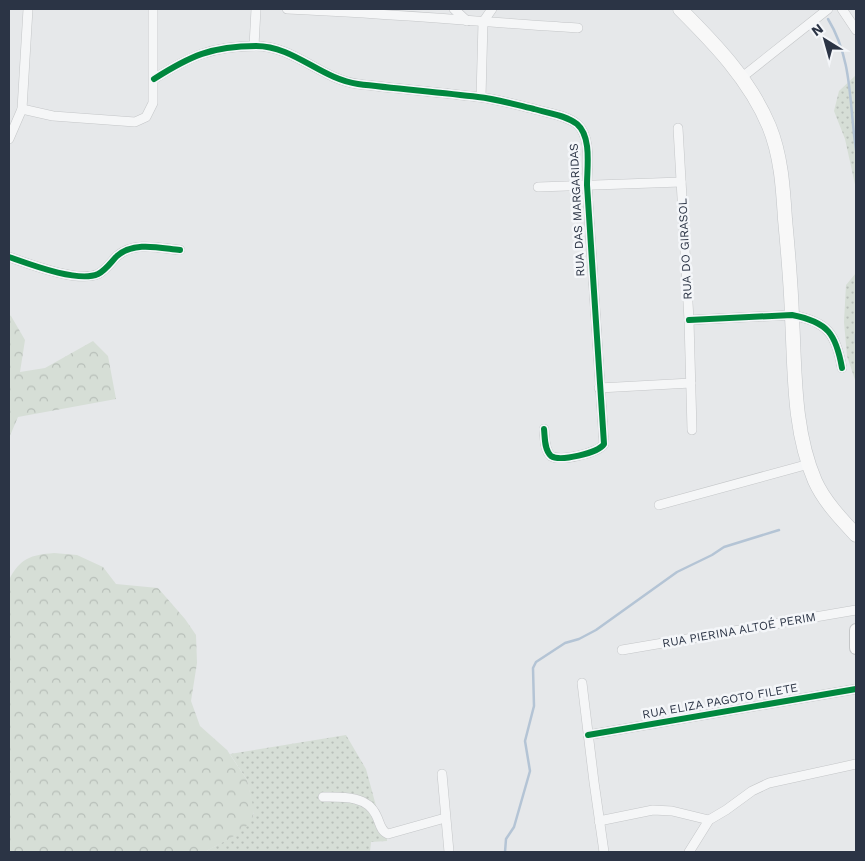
<svg xmlns="http://www.w3.org/2000/svg" width="865" height="861" viewBox="0 0 865 861" font-family="'Work Sans',sans-serif">
	<style>
		.grass { fill: url(#grass-dots) }
		.forest { fill: url(#forest-crowns) }
		.lines { fill: none; stroke-linecap: round; stroke-linejoin: round }
		.stream { stroke: #b4c4d5; stroke-width: 2.5 }
		.street-casing { stroke: #c4c6c8; stroke-width: 10 }
		.secondary-casing { stroke: #c4c6c8; stroke-width: 14 }
		.primary-casing { stroke: #c2c5c8; stroke-width: 15 }
		.street { stroke: #f5f6f7; stroke-width: 9 }
		.secondary { stroke: #f8f8f8; stroke-width: 12 }
		.primary { stroke: #f8f8f8; stroke-width: 14 }
		.cycleway-casing { stroke: #f4f6f9; stroke-width: 9 }
		.cycleway { stroke: #00873e; stroke-width: 6 }
		.labels { text-anchor: middle; stroke-width: 5; stroke-linejoin: round; paint-order: stroke }
		.street-label { font-size: 12px; fill: #2b3445; stroke: #f4f6f9 }
	</style>
	<defs>
		<pattern id="grass-dots" width="8" height="8" patternUnits="userSpaceOnUse" patternTransform="scale(1.25)"><rect width="8" height="8" fill="#d6ded6"/><path d="M2 2h.1M6 6h.1" fill="none" stroke="#b8bfb9" stroke-width="1.8" stroke-linecap="round"/></pattern>
		<pattern id="forest-crowns" width="20" height="18" patternUnits="userSpaceOnUse" patternTransform="scale(1.25)"><rect width="20" height="18" fill="#d6ded6"/><path d="M2 6a3 3 0 1 1 6 0M12 15a3 3 0 1 1 6 0" fill="none" stroke="#b8bfb9"/></pattern>
	</defs>
	<rect width="100%" height="100%" fill="#e6e8ea"/>
	<g class="grass">
		<path d="M856 75V189L845 139 834 111 839 91Z"/>
		<path d="M856 273V383L847 356 844 322 846 285Z"/>
		<path d="M346 735 366 769 382 828 387 838V841L371 842 370 852H205C224 840 242 836 254 814L247 780 230 754Z"/>
	</g>
	<g class="forest">
		<path d="M9 315 11 316 25 340 20 372 45 368 93 341 108 356 116 399 18 417 9 438Z"/>
		<path d="M54 553 77 555 103 567 116 584 158 588 185 619 196 635 197 663 191 701 200 726 227 750 247 780 254 810C254 831 219 843 205 852H9V580C20 558 31 555 54 553Z"/>
	</g>
	<g class="lines">
		<g class="stream">
			<path d="M828 19C853 60 849 104 856 150"/>
			<path d="M856 334V343"/>
			<path d="M505 852 506 839 514 827 530 771 525 741 534 706 533 668 536 662 565 643 579 639 596 630 677 572 712 555 724 547 779 530"/>
		</g>
		<defs>
			<g id="street">
				<path d="M287 9C385 13 481 22 578 28"/>
				<path d="M454 9 467 21"/>
				<path d="M842 9 856 30"/>
				<path d="M254 46 256 9"/>
				<path d="M741 78 828 9"/>
				<path d="M154 79C190 56 212 46 256 46 294 46 321 79 358 84 398 89 438 92 478 97 497 99 516 105 534 109 547 113 566 115 577 124 592 137 587 167 587 185L604 444C598 453 560 462 551 456 544 450 545 437 544 429"/>
				<path d="M481 97 483 22 492 9"/>
				<path d="M22 109 53 116 135 122 146 117 153 103V9"/>
				<path d="M678 128 689 320 692 430"/>
				<path d="M9 139 22 109 28 9"/>
				<path d="M538 187 681 182"/>
				<path d="M9 257C29 264 78 283 98 274 106 270 111 262 117 256 134 241 160 248 180 250"/>
				<path d="M689 320 792 315C828 322 836 334 842 368"/>
				<path d="M599 388 691 383"/>
				<path d="M659 505 809 464"/>
				<path d="M622 650 856 610"/>
				<path d="M582 683 594 782 604 852"/>
				<path d="M588 735 856 689"/>
				<path d="M442 774 449 852"/>
				<path d="M323 797C341 797 367 795 376 815 380 822 380 831 388 834L445 818"/>
				<path d="M599 821 653 810 672 811 709 820"/>
				<path d="M689 852 709 820 726 810 752 791 769 783 856 764"/>
			</g>
			<path id="secondary" d="M856 630V648"/>
			<path id="primary" d="M680 9C714 43 750 80 769 126 781 155 783 187 785 219 788 251 791 284 792 317 795 371 793 430 815 481 824 501 841 519 856 535"/>
		</defs>
		<use href="#street" class="street-casing"/>
		<use href="#secondary" class="secondary-casing"/>
		<use href="#primary" class="primary-casing"/>
		<use href="#street" class="street"/>
		<use href="#secondary" class="secondary"/>
		<use href="#primary" class="primary"/>
		<defs>
			<g id="cycleway">
				<path d="M154 79C190 56 212 46 256 46 294 46 321 79 358 84 398 89 438 92 478 97 497 99 516 105 534 109 547 113 566 115 577 124 592 137 587 167 587 185L604 444C598 453 560 462 551 456 544 450 545 437 544 429"/>
				<path d="M9 257C29 264 78 283 98 274 106 270 111 262 117 256 134 241 160 248 180 250"/>
				<path d="M689 320 792 315C828 322 836 334 842 368"/>
				<path d="M588 735 856 689"/>
			</g>
		</defs>
		<use href="#cycleway" class="cycleway-casing"/>
		<use href="#cycleway" class="cycleway"/>
	</g>
	<g class="labels">
		<g class="street-label">
			<text transform="translate(577 210) rotate(-93)" y="4">RUA DAS MARGARIDAS</text>
			<text transform="translate(685 249) rotate(-93)" y="4">RUA DO GIRASOL</text>
			<text transform="translate(739 630) rotate(-10)" y="4">RUA PIERINA ALTOÉ PERIM</text>
			<text transform="translate(720 701) rotate(-10)" y="4">RUA ELIZA PAGOTO FILETE</text>
		</g>
	</g>
	<rect width="865" height="861" fill="none" stroke="#2b3445" stroke-width="20"/>
	<g transform="translate(825 40) rotate(323)" stroke="#f4f6f9" stroke-width="4" paint-order="stroke">
	<path d="M0-4L9 19L0 12L-9 19Z" fill="#2b3445"/>
	<text y="-8" font-size="14" font-weight="bold" text-anchor="middle" fill="#2b3445">N</text>
	</g>
</svg>
